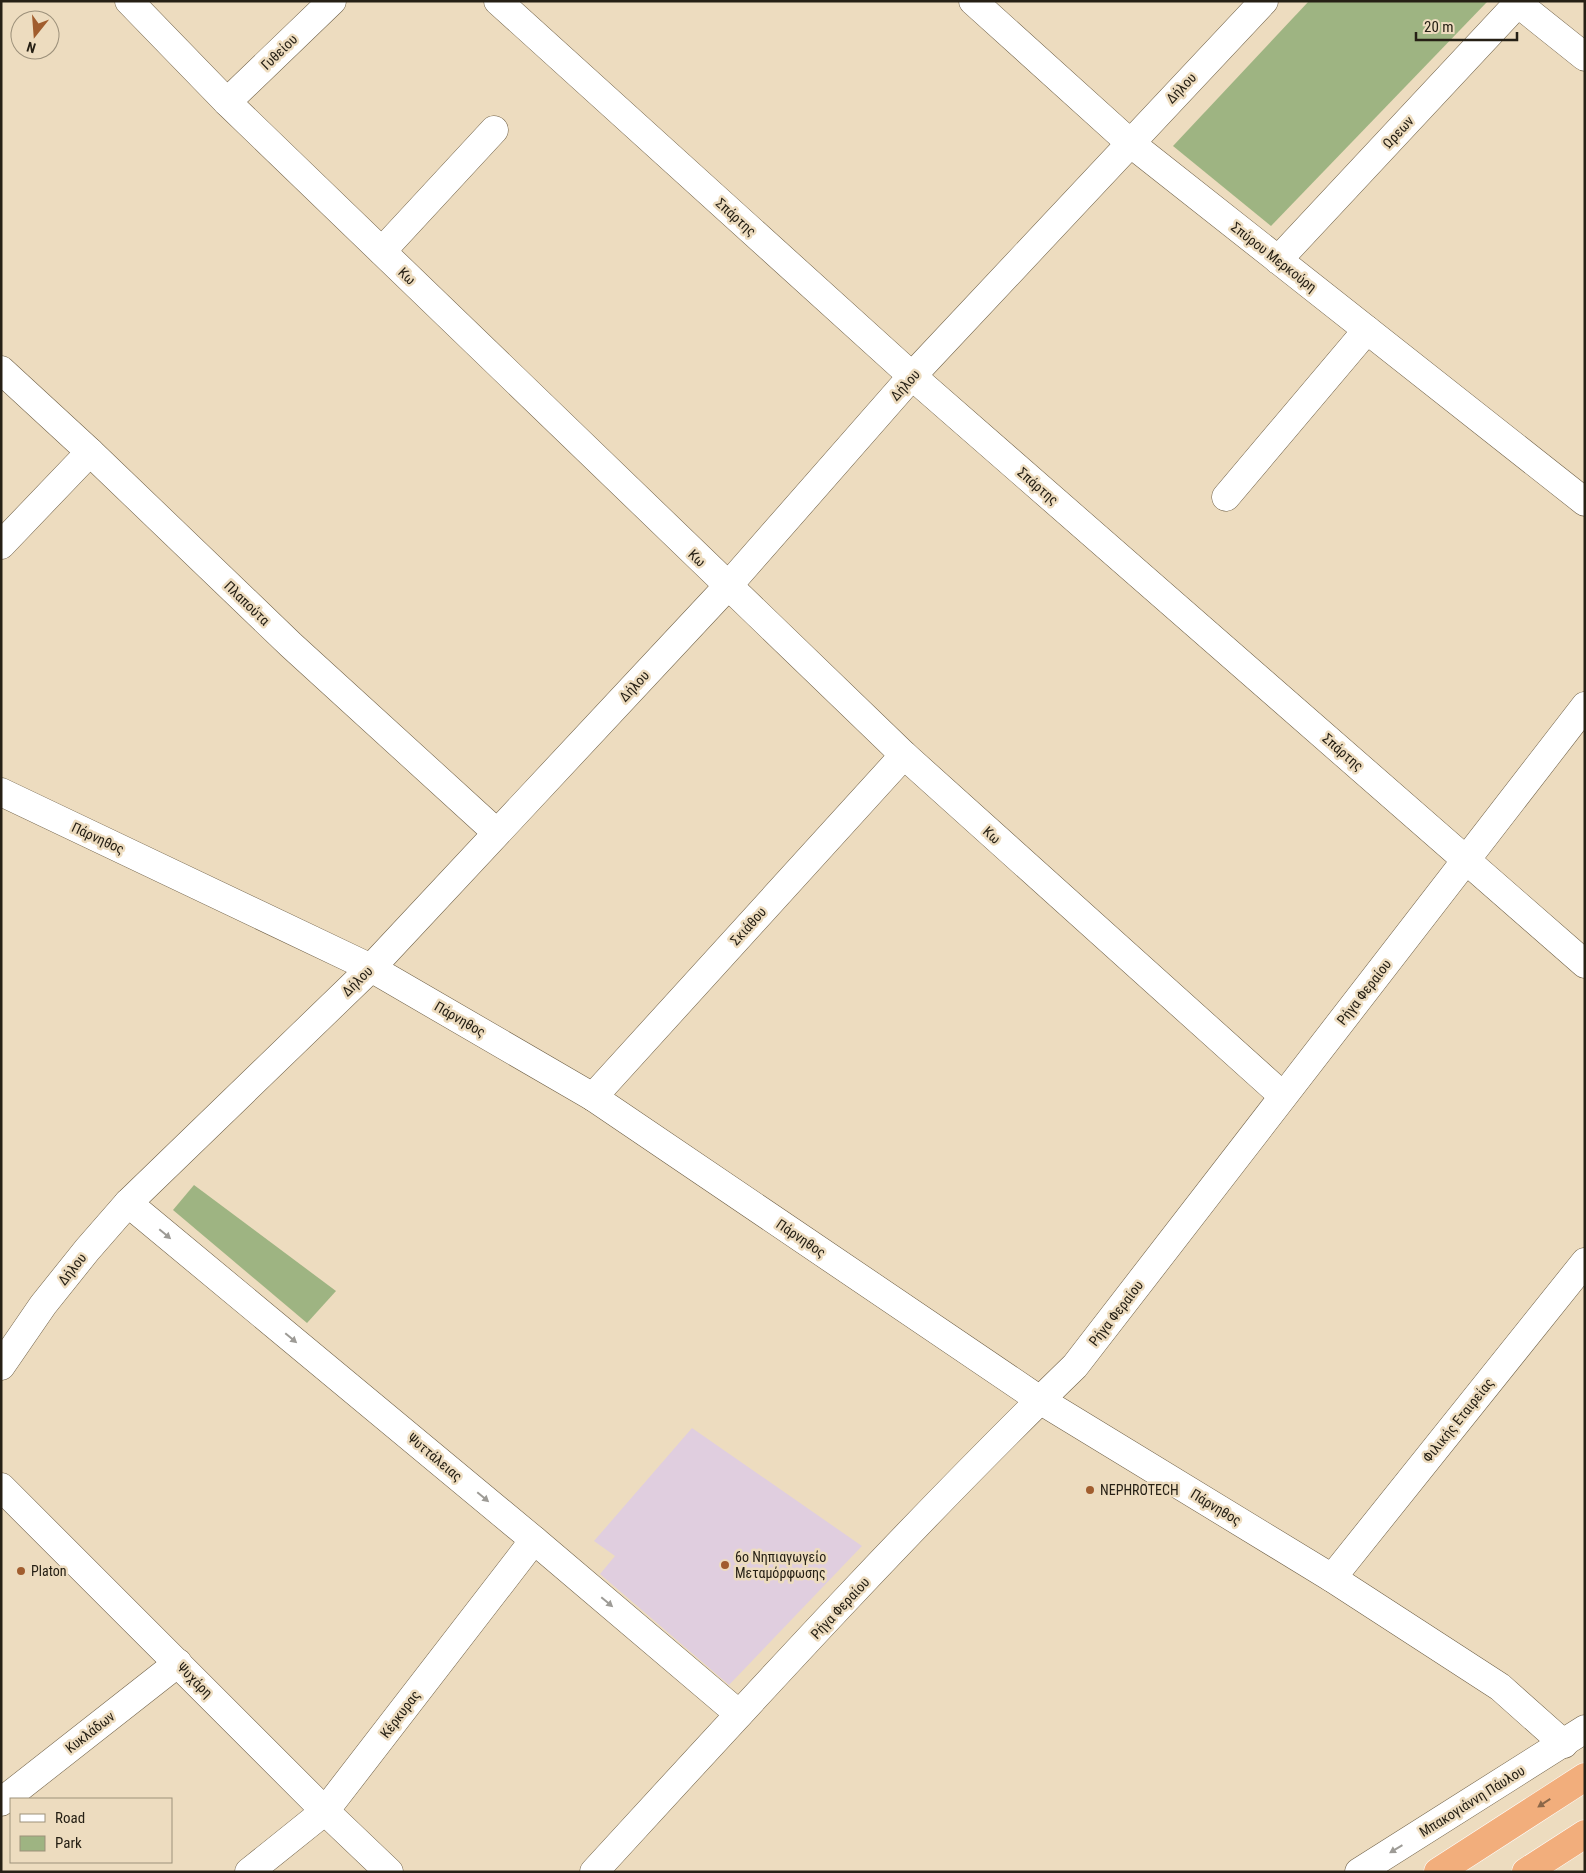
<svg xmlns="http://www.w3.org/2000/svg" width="1586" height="1873" viewBox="0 0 1586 1873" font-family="'Roboto Condensed',sans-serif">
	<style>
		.education { fill: #e0cedf }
		.green { fill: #9eb482 }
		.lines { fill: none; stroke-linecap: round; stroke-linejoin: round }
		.minor-casing { stroke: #6f6047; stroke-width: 29 }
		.highway-casing { stroke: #fff; stroke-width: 29 }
		.minor { stroke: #fff; stroke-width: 28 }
		.highway { stroke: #f2ae7c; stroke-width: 28 }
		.oneway { fill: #9d9b96 }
		.oneway2 { fill: #8c6748 }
		.poi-dot { fill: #a15d2e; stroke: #eddcbf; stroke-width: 2 }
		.labels { text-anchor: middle; stroke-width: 5; stroke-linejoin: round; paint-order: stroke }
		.street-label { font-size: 14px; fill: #262015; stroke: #eddcbf }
		.poi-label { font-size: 14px; fill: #262015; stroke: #eddcbf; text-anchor: start }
	</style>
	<rect width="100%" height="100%" fill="#eddcbf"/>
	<path class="education" d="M692 1428 862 1546 729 1685 600 1574 615 1556 594 1541Z"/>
	<g class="green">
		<path d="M1309 1 1487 2 1271 226 1173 146Z"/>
		<path d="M194 1185 336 1291 307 1323 173 1210Z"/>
	</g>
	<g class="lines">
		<defs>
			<g id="minor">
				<path d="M129 1 227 102 904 755 1283 1096"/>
				<path d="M498 1 912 376 1585 964"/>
				<path d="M973 1 1129 142 1585 502"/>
				<path d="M1515 1 1585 57"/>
				<path d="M227 102 332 1"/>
				<path d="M382 251 494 130"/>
				<path d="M1278 260 1518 3"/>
				<path d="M1 370 90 452 291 645 496 832"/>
				<path d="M1226 497 1367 330"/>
				<path d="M1 545 90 452"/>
				<path d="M1 792 371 968 593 1097 1040 1400 1332 1578 1500 1687 1564 1744"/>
				<path d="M593 1097 904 755"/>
				<path d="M128 1203 534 1540 739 1714"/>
				<path d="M1 1366 43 1305 87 1250 128 1203 371 968 727 587 912 376 1264 1"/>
				<path d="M1 1487 325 1811 389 1872"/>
				<path d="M1332 1578 1585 1262"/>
				<path d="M1 1802 178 1663"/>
				<path d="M249 1872 325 1811 534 1540"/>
				<path d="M594 1872C751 1701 908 1528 1075 1366L1585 706"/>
				<path d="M1359 1872 1585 1729"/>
			</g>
			<g id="highway">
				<path d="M1438 1872 1585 1777"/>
				<path d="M1526 1872 1585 1834"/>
			</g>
		</defs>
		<use href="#minor" class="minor-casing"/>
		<use href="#highway" class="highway-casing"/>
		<use href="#minor" class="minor"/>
		<use href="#highway" class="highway"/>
	</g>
	<defs><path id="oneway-solid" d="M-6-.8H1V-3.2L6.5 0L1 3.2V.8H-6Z" transform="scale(1.25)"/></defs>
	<g class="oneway">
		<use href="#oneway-solid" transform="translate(165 1234) rotate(40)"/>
		<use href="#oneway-solid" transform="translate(291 1338) rotate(40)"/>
		<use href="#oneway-solid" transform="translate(483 1497) rotate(40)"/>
		<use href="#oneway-solid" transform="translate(607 1602) rotate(40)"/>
		<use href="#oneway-solid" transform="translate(1396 1849) rotate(149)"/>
	</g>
	<use class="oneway2" href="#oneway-solid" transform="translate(1544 1803) rotate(147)"/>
	<g class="poi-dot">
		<circle cx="1090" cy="1490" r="5"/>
		<circle cx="725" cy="1565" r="5"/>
		<circle cx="21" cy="1571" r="5"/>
	</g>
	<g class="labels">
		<g class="street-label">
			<text transform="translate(279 52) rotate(-44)" y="5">Γυθείου</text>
			<text transform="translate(1181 88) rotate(-46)" y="5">Δήλου</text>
			<text transform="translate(1398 132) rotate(-47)" y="5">Ωρεων</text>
			<text transform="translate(736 217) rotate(42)" y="5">Σπάρτης</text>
			<text transform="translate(1274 257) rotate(38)" y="5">Σπύρου Μερκούρη</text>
			<text transform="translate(407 276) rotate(44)" y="5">Κω</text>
			<text transform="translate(905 385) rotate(-48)" y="5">Δήλου</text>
			<text transform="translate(1038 486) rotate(41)" y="5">Σπάρτης</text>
			<text transform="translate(697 558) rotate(44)" y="5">Κω</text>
			<text transform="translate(247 603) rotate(44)" y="5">Πλαπούτα</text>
			<text transform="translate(634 686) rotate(-47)" y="5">Δήλου</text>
			<text transform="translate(1343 752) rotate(41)" y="5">Σπάρτης</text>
			<text transform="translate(992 835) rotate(42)" y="5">Κω</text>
			<text transform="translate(98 838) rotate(25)" y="5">Πάρνηθος</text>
			<text transform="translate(748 926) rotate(-48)" y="5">Σκιάθου</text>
			<text transform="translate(357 981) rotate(-44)" y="5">Δήλου</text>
			<text transform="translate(1364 992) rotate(-52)" y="5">Ρήγα Φεραίου</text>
			<text transform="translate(460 1019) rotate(30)" y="5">Πάρνηθος</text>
			<text transform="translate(801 1238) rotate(34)" y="5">Πάρνηθος</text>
			<text transform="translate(72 1269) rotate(-52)" y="5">Δήλου</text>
			<text transform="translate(1116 1313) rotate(-52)" y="5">Ρήγα Φεραίου</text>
			<text transform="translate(1458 1420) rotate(-51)" y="5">Φιλικής Εταιρείας</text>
			<text transform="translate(435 1457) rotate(40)" y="5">Ψυττάλειας</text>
			<text transform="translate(1216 1507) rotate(31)" y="5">Πάρνηθος</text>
			<text transform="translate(840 1608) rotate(-47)" y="5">Ρήγα Φεραίου</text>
			<text transform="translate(195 1680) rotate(45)" y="5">Ψυχάρη</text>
			<text transform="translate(400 1714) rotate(-53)" y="5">Κέρκυρας</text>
			<text transform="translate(90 1732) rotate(-38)" y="5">Κυκλάδων</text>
			<text transform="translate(1472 1801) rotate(-32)" y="5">Μπακογιάννη Πάυλου</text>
		</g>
		<g class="poi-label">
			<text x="1100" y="1495">NEPHROTECH</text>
			<text x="735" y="1562">6ο Νηπιαγωγείο<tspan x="735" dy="16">Μεταμόρφωσης</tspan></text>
			<text x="31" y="1576">Platon</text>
		</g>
	</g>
	<rect width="1586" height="1873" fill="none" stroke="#262015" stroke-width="5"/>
	<rect x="10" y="1798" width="162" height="65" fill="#eddcbf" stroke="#9d917b"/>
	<rect x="20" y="1814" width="25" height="8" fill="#ffffff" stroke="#9d917b"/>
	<text x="55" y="1823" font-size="15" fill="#262015">Road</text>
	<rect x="20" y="1836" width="25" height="15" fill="#9eb482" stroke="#9d917b"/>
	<text x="55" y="1848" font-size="15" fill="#262015">Park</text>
	<g transform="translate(35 35) rotate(197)"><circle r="24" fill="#eddcbf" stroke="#9d917b"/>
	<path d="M0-4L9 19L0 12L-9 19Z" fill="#a15d2e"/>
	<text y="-8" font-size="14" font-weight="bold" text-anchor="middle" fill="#262015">N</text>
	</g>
	<path d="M1416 32v8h101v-8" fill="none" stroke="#262015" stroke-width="2.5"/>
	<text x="1424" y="32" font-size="15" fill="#262015" stroke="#eddcbf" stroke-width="4" paint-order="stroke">20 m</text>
</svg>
